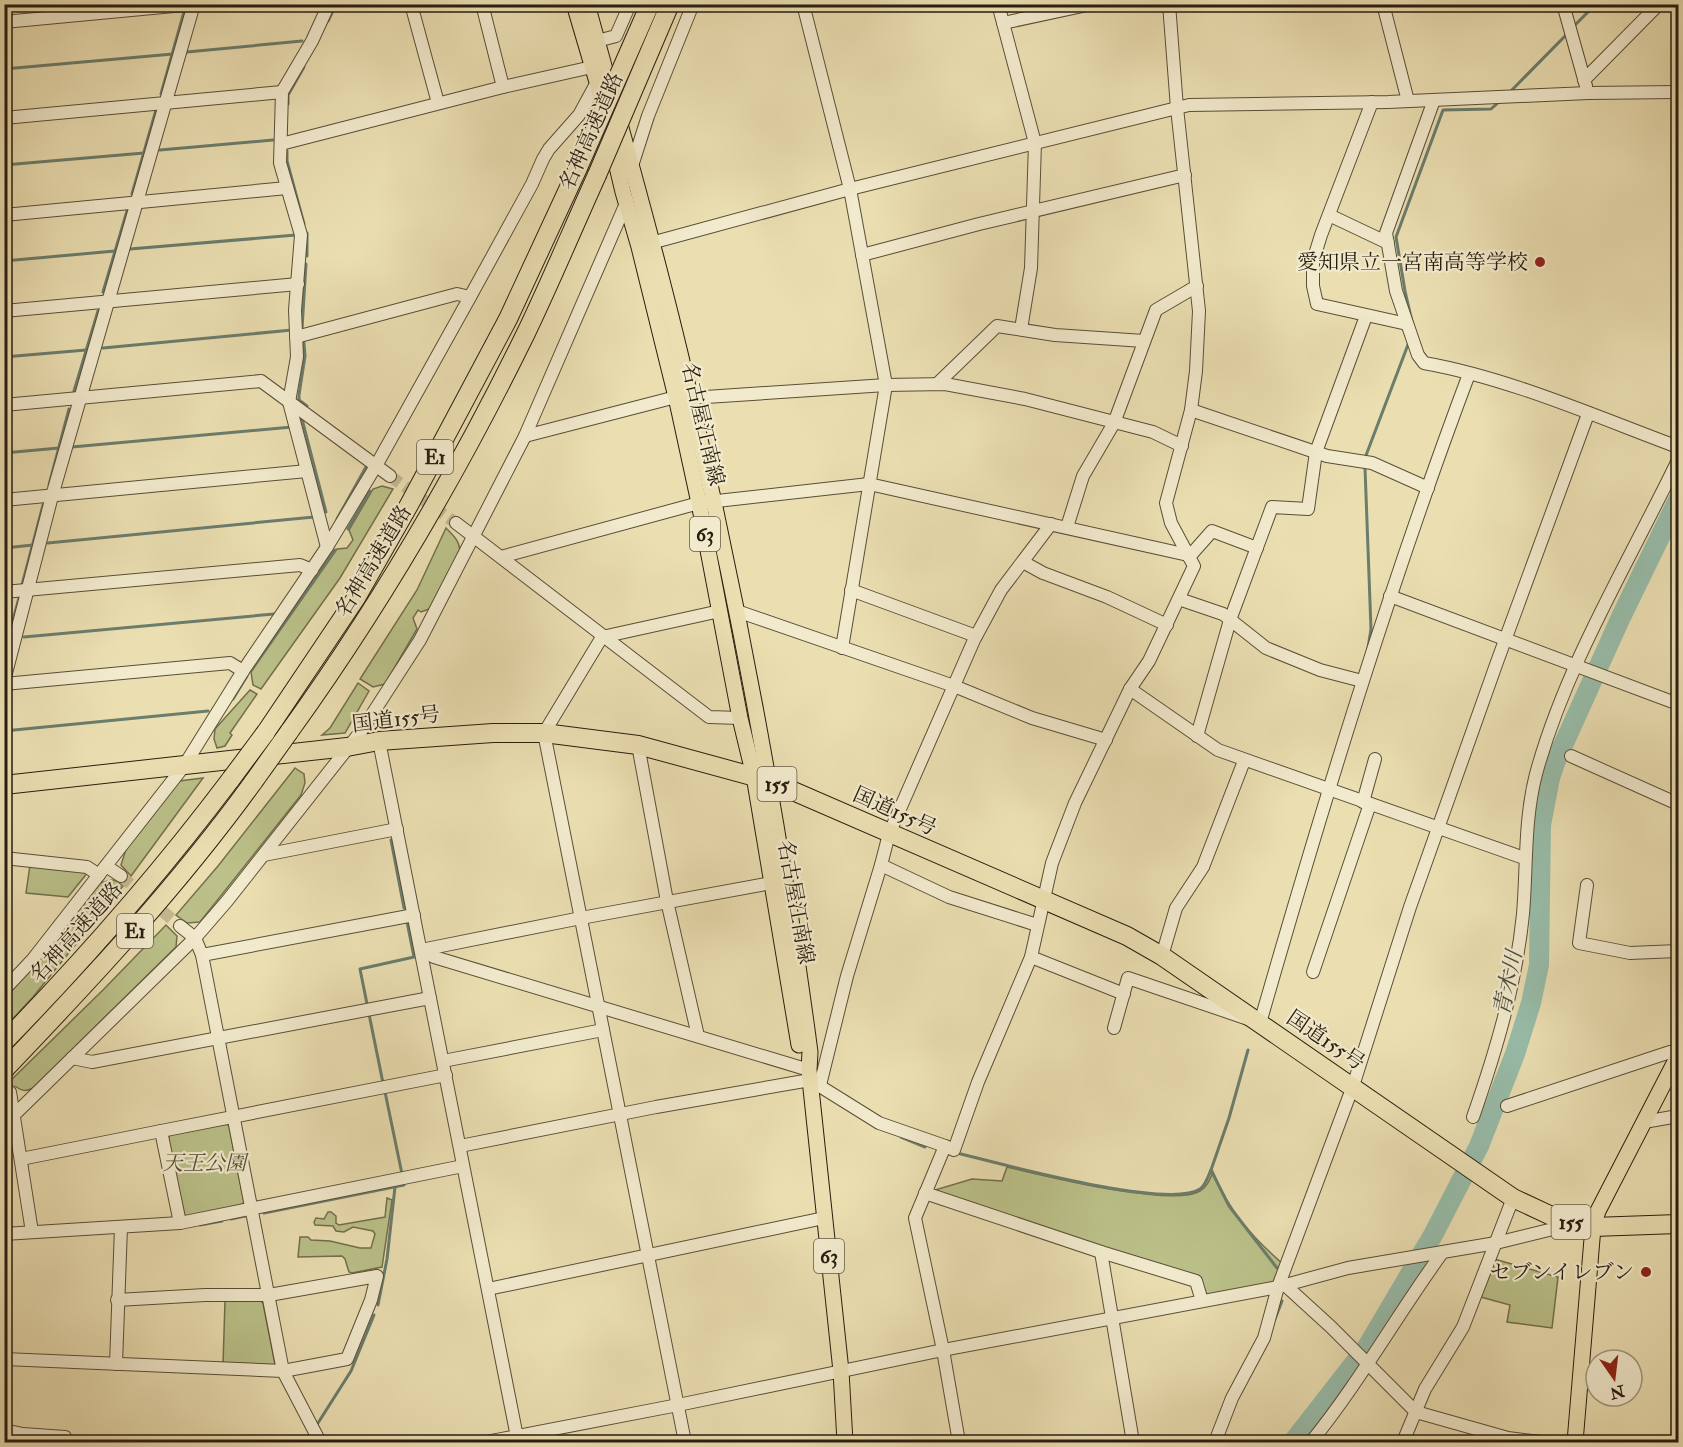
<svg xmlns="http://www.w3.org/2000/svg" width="1683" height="1447" viewBox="0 0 1683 1447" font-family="'IM FELL Double Pica','Noto Serif JP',serif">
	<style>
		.green { fill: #bbc189; stroke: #726f4c; stroke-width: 1.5 }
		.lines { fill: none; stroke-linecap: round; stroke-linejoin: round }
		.stream { stroke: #6b7d6c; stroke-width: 3 }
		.river { stroke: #98bdaa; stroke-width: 20 }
		.minor-tunnel { stroke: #c4b891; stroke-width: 12; stroke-dasharray: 12 6; stroke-linecap: butt }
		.minor-casing { stroke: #594e38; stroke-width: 14 }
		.major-casing { stroke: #281d0f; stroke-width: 17 }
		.highway-casing { stroke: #281d0f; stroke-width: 20 }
		.minor { stroke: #f2eacd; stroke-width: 12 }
		.major { stroke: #ebdfb2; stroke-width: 15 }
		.highway { stroke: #ebdfb2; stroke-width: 18 }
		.highway-bridge-casing { stroke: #281d0f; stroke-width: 20; stroke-linecap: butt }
		.highway-bridge { stroke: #ebdfb2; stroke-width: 18 }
		.poi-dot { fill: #8f2418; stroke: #f2eacd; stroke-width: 2 }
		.labels { text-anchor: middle; stroke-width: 4.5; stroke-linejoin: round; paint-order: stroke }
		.shield { fill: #f2eacd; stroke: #655a48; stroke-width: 1.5 }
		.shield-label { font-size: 20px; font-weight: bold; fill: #281d0f }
		.street-label { font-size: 21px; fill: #281d0f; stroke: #f2eacd }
		.poi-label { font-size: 21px; fill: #281d0f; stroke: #f2eacd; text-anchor: end }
		.park-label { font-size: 21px; font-style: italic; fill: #544e34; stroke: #f2eacd }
		.water-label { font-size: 22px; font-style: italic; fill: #4a4d3e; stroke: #f2eacd }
	</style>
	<rect width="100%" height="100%" fill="#ebdfb2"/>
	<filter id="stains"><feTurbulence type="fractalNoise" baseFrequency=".00333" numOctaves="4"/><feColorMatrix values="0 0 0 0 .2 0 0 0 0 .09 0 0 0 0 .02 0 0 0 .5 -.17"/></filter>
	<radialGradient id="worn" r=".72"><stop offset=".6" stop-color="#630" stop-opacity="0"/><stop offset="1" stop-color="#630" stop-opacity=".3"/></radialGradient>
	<g class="green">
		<path d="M382 486 393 489 340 578 261 689 253 685 251 672 337 549 347 548 353 540 349 530 373 489Z"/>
		<path d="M446 528C454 536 460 541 460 553L435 603 429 609 421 612 418 610 413 618 417 629 385 684 373 687 360 679 417 590Z"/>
		<path d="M358 683 369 691 345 733 322 735 330 728Z"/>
		<path d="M250 690 257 694 230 733 232 735 225 746 217 748 214 739 215 729Z"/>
		<path d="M295 768 304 774 305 783 301 795 200 922 187 923 176 915 218 866Z"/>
		<path d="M203 778 131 876 121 865 126 849 179 781Z"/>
		<path d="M30 865 88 872 68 897 26 893Z"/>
		<path d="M112 880 117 881 123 886 33 997 8 1024 5 1011 4 1000 100 883Z"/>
		<path d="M166 925 177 936 176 947 33 1088C25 1092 22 1091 15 1086L7 1094V1110L5 1112V1086L103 990Z"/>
		<path d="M226 1124 229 1126 244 1202 239 1208 185 1217 167 1140 170 1135Z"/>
		<path d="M1007 1167C1042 1175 1171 1208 1200 1191 1207 1187 1210 1179 1213 1172 1229 1211 1251 1236 1283 1264L1285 1285 1202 1301 1196 1281 925 1193 972 1179 1002 1181Z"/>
		<path d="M387 1198 392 1200 382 1267 352 1273 349 1272 345 1259 342 1256 298 1257 300 1237H308L311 1240 330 1241 360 1248H371L375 1234 373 1231 353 1227 344 1232 336 1231 333 1226 315 1225 314 1222 316 1218 324 1219 328 1212H331L336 1216V1223L339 1225 385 1217Z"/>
		<path d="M1494 1259 1558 1277 1552 1328 1507 1322 1510 1305 1477 1296Z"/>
		<path d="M260 1300 263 1303 275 1364 272 1367 223 1365 225 1301Z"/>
	</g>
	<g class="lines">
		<g class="stream">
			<path d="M328 21 336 4"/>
			<path d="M1574 26 1596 4"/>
			<path d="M187 52 302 41"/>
			<path d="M4 69 173 54"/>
			<path d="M1509 93 1568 33"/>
			<path d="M161 94 184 12"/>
			<path d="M288 104V95L304 67"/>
			<path d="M160 150 273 140"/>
			<path d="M287 151V161L304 224"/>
			<path d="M4 165 144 153"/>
			<path d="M132 194 156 110"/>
			<path d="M307 233V256"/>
			<path d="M130 249 296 235"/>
			<path d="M4 261 115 251"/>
			<path d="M103 292 127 211"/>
			<path d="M302 329 306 264"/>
			<path d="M1414 330 1405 291 1396 237 1443 110 1491 109 1500 101"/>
			<path d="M304 343 305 356 299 395V400L307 406"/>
			<path d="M103 348 292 330"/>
			<path d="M4 357 86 350"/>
			<path d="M74 391 98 311"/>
			<path d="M301 415 326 512"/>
			<path d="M72 447 292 427"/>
			<path d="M4 453 59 448"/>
			<path d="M1365 458 1409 342"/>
			<path d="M1365 468 1371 629 1368 648"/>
			<path d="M49 485 69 409"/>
			<path d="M337 519 366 467"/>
			<path d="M348 529 370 491"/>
			<path d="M48 543 314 517"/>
			<path d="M4 548 33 545"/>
			<path d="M22 585 43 505"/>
			<path d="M24 637 274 614"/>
			<path d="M4 653 19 598"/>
			<path d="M251 670 335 550"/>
			<path d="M233 699 247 676"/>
			<path d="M4 731 208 711"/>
			<path d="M391 840 404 908"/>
			<path d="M367 1004 360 969 414 957 407 922"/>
			<path d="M369 1014 383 1083"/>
			<path d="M1248 1050 1229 1118 1211 1170 1229 1206 1277 1268"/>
			<path d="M385 1092 402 1174"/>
			<path d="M901 1137 925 1147"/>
			<path d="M957 1153C998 1163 1168 1210 1200 1189 1206 1185 1208 1176 1211 1170"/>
			<path d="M264 1213 404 1185V1183"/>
			<path d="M231 1219 245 1216"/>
			<path d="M200 1225 222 1221"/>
			<path d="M378 1305 387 1259 395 1187"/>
			<path d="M1275 1319 1282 1301"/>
			<path d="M318 1423 351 1371 374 1315"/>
			<path d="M269 1442 309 1436"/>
		</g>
		<path class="river" d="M1293 1442 1367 1347 1433 1235 1479 1146 1515 1054 1531 1003 1539 965 1541 825 1550 778 1555 763 1621 617 1678 500"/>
		<g class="minor-tunnel">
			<path d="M390 476 456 523"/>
			<path d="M121 876 180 926"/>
			<path d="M4 1047 10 1092"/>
		</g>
		<defs>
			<g id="minor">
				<path d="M411 4 438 103"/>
				<path d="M482 4 503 87"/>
				<path d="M803 4 850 189 886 385 842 648"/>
				<path d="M998 4 1035 143 1031 268 1021 329"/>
				<path d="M1383 4 1408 101"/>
				<path d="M1563 4 1586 86"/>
				<path d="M4 22 195 4"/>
				<path d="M1003 23 1092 4"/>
				<path d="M597 41 616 36 630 4"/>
				<path d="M1584 80 1659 4"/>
				<path d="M1434 100 1386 233 1396 291 1418 355 1424 363C1509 378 1597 417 1678 447"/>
				<path d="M1372 102 1321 235 1313 261V286L1317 304 1407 324"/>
				<path d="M4 118 282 92"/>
				<path d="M281 144 503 87 592 67"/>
				<path d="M631 169 648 116 693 4"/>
				<path d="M4 215 287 188"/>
				<path d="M1329 215 1388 243"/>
				<path d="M651 243 850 189 1189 105 1388 102 1588 93 1678 92"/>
				<path d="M862 255 979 224 1185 175"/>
				<path d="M4 311 298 284"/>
				<path d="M296 337 457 294 470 297"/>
				<path d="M937 384 997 326 1055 335 1144 341"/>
				<path d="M691 398 886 385 945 384 1025 399 1153 432 1182 446"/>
				<path d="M4 405 261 381 390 476"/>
				<path d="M1191 410 1327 456 1372 463 1428 488"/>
				<path d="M525 436 676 397"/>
				<path d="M4 500 307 471"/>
				<path d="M456 523 709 717 740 718"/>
				<path d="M1067 527 1083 476 1114 423 1156 310 1197 286"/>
				<path d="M327 547 289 402 297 357 295 310 301 235 280 163 282 92 312 41 329 4"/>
				<path d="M501 557 699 503 869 484 1188 555"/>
				<path d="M1189 557 1212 531 1257 548"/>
				<path d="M1023 562 1043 573 1107 597 1167 625"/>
				<path d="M851 590 976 636"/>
				<path d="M4 592 300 565 312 570"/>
				<path d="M1390 596 1678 704"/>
				<path d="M1179 599 1223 614 1266 648 1320 670 1362 681"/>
				<path d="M737 611 954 686 1032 718 1106 740"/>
				<path d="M4 681 52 496 194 4"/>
				<path d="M4 684 230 663 243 671"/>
				<path d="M1130 689 1218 750 1524 858"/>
				<path d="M1197 736 1230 620 1272 507 1308 509 1316 452 1366 316"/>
				<path d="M379 741 518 1442"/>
				<path d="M638 745 667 901 698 1036"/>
				<path d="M1571 756 1678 804"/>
				<path d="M1363 802 1375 759"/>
				<path d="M264 855 397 829"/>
				<path d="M4 858 87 867 99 875"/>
				<path d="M881 865 949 897 1037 925"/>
				<path d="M106 866 121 876"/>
				<path d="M1587 885 1579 943 1630 953 1678 951"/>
				<path d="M180 926 195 938 202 955 283 1371 320 1442"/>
				<path d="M421 950 434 957 809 1070"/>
				<path d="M421 950 581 918 771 883"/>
				<path d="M202 955 414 915"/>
				<path d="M1162 956 1176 908 1203 867 1244 761"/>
				<path d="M1031 957 1124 994"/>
				<path d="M1313 972 1370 804"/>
				<path d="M4 990 33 959 184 766 243 671 327 547 377 464 470 297 532 184 543 159 549 149 579 115 597 82"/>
				<path d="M1114 1028 1128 978 1260 1023C1323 804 1389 587 1469 374"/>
				<path d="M72 1058 92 1062 430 998"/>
				<path d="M443 1061 603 1030"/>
				<path d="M820 1085 847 976 881 865 889 834 974 640 1001 590 1051 524"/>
				<path d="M10 1092 32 1232"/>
				<path d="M1507 1106 1670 1052 1678 1053"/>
				<path d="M1473 1117C1496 1051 1516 984 1523 914 1527 867 1524 820 1536 774 1566 664 1629 562 1678 460"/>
				<path d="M4 1121 14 1115 195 938 227 901 362 730 420 640 525 436 627 201"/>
				<path d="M1644 1122 1678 1116"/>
				<path d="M460 1146 656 1107 810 1080 879 1123 945 1146"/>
				<path d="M21 1159 161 1131"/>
				<path d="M925 1193 1101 1252 1196 1281 1202 1301"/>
				<path d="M180 1223 161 1131 446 1075"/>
				<path d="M4 1234 180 1223 463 1166"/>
				<path d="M1101 1252 1133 1442"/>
				<path d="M1285 1285 1331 1327 1416 1412 1508 1438 1541 1442"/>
				<path d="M488 1289 824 1218"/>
				<path d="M4 1359 283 1371 347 1359 371 1300 377 1276 269 1295H205L117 1300"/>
				<path d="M116 1364 121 1227"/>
				<path d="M4 1430 23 1434 65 1437 66 1442"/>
				<path d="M486 1442 678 1405 943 1350 1278 1287 1348 1268 1496 1243 1557 1228 1570 1227"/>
				<path d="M685 1442 544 733 602 637 720 611"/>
				<path d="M959 1442 943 1350 915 1218 945 1146 954 1150 978 1082 1031 957 1052 863 1075 803 1130 689 1149 661 1194 566 1171 523 1166 503 1191 410 1196 371 1199 311 1177 108 1169 4"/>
				<path d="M1215 1442 1232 1398 1264 1338 1278 1287 1353 1086 1410 907 1497 662 1588 414"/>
				<path d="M1311 1442C1359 1383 1397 1315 1442 1253"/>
				<path d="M1403 1442 1425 1389 1463 1327 1513 1198"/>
			</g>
			<g id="major">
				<path d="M574 4 597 82 623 192 639 247 676 397 699 503 740 718 754 776 799 1045"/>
				<path d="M587 4C623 136 661 268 691 400 741 616 781 833 810 1052L809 1070 841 1371 845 1442"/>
				<path d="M1575 1442 1593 1227 1598 1211 1678 1056"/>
			</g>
			<g id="highway">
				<path d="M266 732 356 598 409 505 508 319 578 168"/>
				<path d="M289 732C379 607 458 472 526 333 551 281 573 228 597 175"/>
				<path d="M4 785 347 747 379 741 493 733H544L638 745 770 781 1127 936 1162 956 1513 1198 1558 1219 1593 1227 1678 1224"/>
				<path d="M4 1042C85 959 161 872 231 779"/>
				<path d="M4 1070C93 977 178 886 254 781"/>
			</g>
		</defs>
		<use href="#minor" class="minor-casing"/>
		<use href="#major" class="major-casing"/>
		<use href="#highway" class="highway-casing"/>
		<use href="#minor" class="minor"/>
		<use href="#major" class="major"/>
		<use href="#highway" class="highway"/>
		<defs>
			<g id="highway-bridge">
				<path d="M578 168 650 4"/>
				<path d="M597 175 670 4"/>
				<path d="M231 779 266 732"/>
				<path d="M254 781 289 732"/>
			</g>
		</defs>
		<use href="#highway-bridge" class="highway-bridge-casing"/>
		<use href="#highway-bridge" class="highway-bridge"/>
	</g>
	<g class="poi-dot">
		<circle cx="1540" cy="262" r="6"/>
		<circle cx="1646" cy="1272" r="6"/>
	</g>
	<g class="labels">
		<g class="shield">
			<rect x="417" y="440" width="36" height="34" rx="4.5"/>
			<rect x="690" y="517" width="30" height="34" rx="4.5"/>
			<rect x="757.5" y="767" width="39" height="34" rx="4.5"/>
			<rect x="117" y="914" width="36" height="34" rx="4.5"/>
			<rect x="1551.5" y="1205" width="39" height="34" rx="4.5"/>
			<rect x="814" y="1239" width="30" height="34" rx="4.5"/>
		</g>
		<g class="shield-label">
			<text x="435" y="464">E1</text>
			<text x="705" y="541">63</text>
			<text x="777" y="791">155</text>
			<text x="135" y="938">E1</text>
			<text x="1571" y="1229">155</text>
			<text x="829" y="1263">63</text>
		</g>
		<g class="street-label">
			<text transform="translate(591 131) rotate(-66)" y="7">名神高速道路</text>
			<text transform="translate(703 424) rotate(77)" y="7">名古屋江南線</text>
			<text transform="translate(373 561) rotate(-59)" y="7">名神高速道路</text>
			<text transform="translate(396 719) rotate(-7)" y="7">国道155号</text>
			<text transform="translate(895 811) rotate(24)" y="7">国道155号</text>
			<text transform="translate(796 902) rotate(80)" y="7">名古屋江南線</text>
			<text transform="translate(76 932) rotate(-48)" y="7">名神高速道路</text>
			<text transform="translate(1326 1040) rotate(34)" y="7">国道155号</text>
		</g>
		<g class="poi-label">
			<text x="1528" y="269">愛知県立一宮南高等学校</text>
			<text x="1634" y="1279">セブンイレブン</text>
		</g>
		<g class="park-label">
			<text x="204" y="1170">天王公園</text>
		</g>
		<g class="water-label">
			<text transform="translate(1507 983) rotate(-78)" y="8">青木川</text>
		</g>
	</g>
	<rect width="1683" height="1447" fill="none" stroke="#ebdfb2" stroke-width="24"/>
	<rect x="6" y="6" width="1671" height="1435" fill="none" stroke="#281d0f" stroke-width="3"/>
	<rect x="12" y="12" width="1659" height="1423" fill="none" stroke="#281d0f" stroke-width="1.5"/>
	<g transform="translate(1614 1378) rotate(166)"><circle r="28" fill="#f2eacd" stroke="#a19881" stroke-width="1.5"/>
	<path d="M0-4.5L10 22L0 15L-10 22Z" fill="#8f2418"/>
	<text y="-9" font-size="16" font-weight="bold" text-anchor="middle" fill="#281d0f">N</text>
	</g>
	<rect width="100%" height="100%" filter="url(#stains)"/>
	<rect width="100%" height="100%" fill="url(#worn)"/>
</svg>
